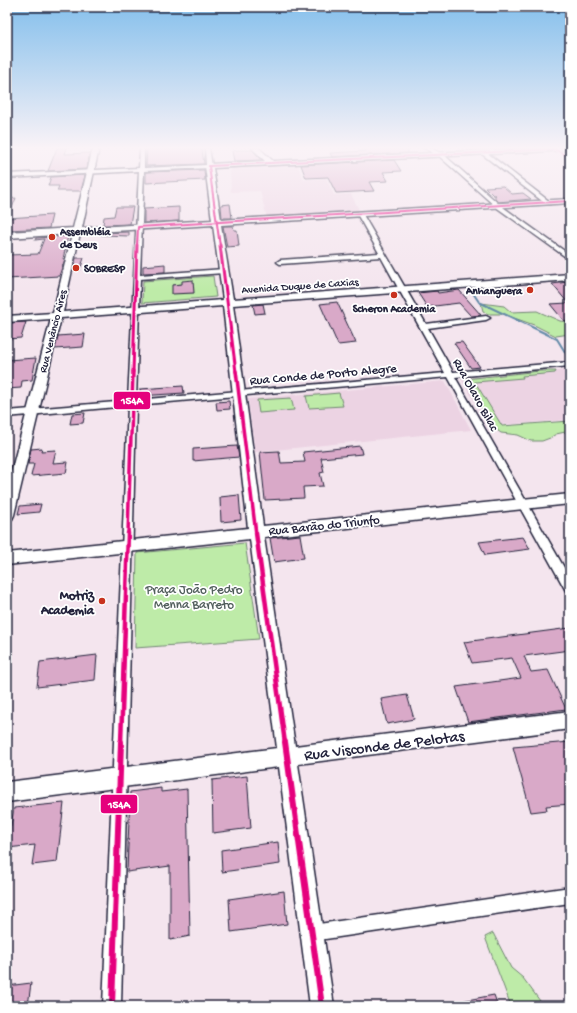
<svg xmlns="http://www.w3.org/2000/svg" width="577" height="1013" viewBox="0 0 577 1013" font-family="'Gochi Hand',sans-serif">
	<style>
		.built { fill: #ecd3e3 }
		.green { fill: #beeba8; stroke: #708672 }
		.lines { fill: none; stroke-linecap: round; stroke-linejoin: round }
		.stream { stroke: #638aa8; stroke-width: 2 }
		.building { fill: #d9a9c8; stroke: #22223b }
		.street-casing { stroke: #22223b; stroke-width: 3 }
		.secondary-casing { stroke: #22223b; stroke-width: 3 }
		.street { fill: #fff; fill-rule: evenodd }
		.secondary { fill: #fff; fill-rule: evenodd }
		.bus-1-far4-casing { stroke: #fff; stroke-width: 3.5 }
		.bus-1-far3-casing { stroke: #fff; stroke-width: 5 }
		.bus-1-far2-casing { stroke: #fff; stroke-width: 6 }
		.bus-1-far1-casing { stroke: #fff; stroke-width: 8 }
		.bus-1-casing { stroke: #fff; stroke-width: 9 }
		.bus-1-far4 { stroke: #e5007d; stroke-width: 2 }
		.bus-1-far3 { stroke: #e5007d; stroke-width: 3 }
		.bus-1-far2 { stroke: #e5007d; stroke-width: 3.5 }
		.bus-1-far1 { stroke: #e5007d; stroke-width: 4.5 }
		.bus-1 { stroke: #e5007d; stroke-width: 6 }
		.poi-dot { fill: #c8321e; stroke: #fff; stroke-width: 1.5 }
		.labels { text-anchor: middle; stroke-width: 3.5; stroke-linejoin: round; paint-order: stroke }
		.far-poi-label { font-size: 11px; font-weight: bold; fill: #22223b; stroke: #fff; text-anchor: start }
		.far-street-label { font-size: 11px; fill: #22223b; stroke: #fff }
		.street-label { font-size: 13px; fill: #22223b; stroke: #fff }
		.park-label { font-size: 13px; fill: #515e5c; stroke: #fff }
		.poi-label { font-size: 13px; font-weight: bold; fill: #22223b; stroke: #fff; text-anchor: end }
		.near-street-label { font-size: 16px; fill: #22223b; stroke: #fff }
		.line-badge { stroke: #fff; stroke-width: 1.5 }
		.badge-label { font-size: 11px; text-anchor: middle; font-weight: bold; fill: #fff }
	</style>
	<rect width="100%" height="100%" fill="#f4e5ee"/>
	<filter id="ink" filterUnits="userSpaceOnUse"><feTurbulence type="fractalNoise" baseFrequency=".025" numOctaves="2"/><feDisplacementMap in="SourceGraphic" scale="8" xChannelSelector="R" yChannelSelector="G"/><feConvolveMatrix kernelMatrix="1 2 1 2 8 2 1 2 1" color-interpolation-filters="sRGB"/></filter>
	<g filter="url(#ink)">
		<g class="built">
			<path d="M297 164 304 180 326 178 334 195 351 194 360 212 267 218 260 191 231 192 230 171 232 170V168Z"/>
			<path d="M570 370V420L489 426 461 378Z"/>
			<path d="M445 381 471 430 255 452 248 399Z"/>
		</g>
		<g class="green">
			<path d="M213 276 216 297 142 303 143 281Z"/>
			<path d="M481 303 504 306 511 312 537 311 560 321 570 322V334L556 336 534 325 503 314H488L483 311Z"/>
			<path d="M540 371H556L555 373 522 376 523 378 475 382 502 426 570 421V431L556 434 550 438 542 441H531L518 435 501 433 494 428 465 379Z"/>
			<path d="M339 393 343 406 309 408 306 396Z"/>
			<path d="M291 398 294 410 259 413 257 400Z"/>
			<path d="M245 543 259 639 135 648 137 553Z"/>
			<path d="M493 933 511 968 523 978 543 1005H555L556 1006H511L485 937Z"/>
		</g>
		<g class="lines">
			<path class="stream" d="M473 293 479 302 557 339 570 360"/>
		</g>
		<g class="building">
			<path d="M57 148H67L65 154 90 153 86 169 48 171Z"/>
			<path d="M147 148H200L201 150H202L204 164 146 166Z"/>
			<path d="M365 148H408V153L332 157 330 153 366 151Z"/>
			<path d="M240 150H252L262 160 234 161 232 151Z"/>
			<path d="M394 160 401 171 383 172 388 181 369 182 374 191 336 193 328 177 306 178 301 165Z"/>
			<path d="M204 170 205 180 146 183V172Z"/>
			<path d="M85 175 81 191H57L59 186H48L51 177Z"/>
			<path d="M503 186 512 194 523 193 531 199 498 202 495 199V195H496H493L485 187Z"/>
			<path d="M16 198 8 218 52 215 49 228 7 230V199Z"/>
			<path d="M230 204 232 218H222L221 205Z"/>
			<path d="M116 207H133L130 224 103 225 104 217 114 216Z"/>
			<path d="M179 207V221L144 223V209Z"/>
			<path d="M223 226H233L234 230H237L239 246 227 247Z"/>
			<path d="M129 232V236L101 235V233Z"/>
			<path d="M68 236 63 259H65L59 276 7 279V255L38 254 44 239 35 240 36 238Z"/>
			<path d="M76 258H84L80 270 73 271Z"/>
			<path d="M165 264V272L143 273V266Z"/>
			<path d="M193 280 194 293 172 294V285L182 284V281Z"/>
			<path d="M568 282 570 285V320L564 321 550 304 568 303 552 284Z"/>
			<path d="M459 290 481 315 471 316 459 303 427 307 418 293 437 291 438 293Z"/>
			<path d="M337 302 356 343 338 345 320 304Z"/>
			<path d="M263 304 265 313 255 314 253 305Z"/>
			<path d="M26 322 21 338 7 339 8 323Z"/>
			<path d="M85 334 83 347 55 349 58 336Z"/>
			<path d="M462 342 480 367 471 368 454 343Z"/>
			<path d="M36 358 32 380 22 381 21 388 7 389V360Z"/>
			<path d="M183 386 184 393 140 396V389Z"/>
			<path d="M229 401 230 409 217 410 216 402Z"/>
			<path d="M85 413 83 423 70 424 72 414Z"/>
			<path d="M237 446 239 457 193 461V449Z"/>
			<path d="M360 446 362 454 321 458 324 472 320 473 323 486 303 487 304 498 265 500 260 452 279 451 281 463 305 462 303 452Z"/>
			<path d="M42 448 41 451 56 450 53 463 68 462 66 473 31 476 34 464H28L31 449Z"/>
			<path d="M239 495 241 520 221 522 220 497Z"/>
			<path d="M41 504 39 512 18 514 20 506Z"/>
			<path d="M300 535 304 558 274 562 270 538Z"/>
			<path d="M523 537 530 549 485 555 479 542Z"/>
			<path d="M570 628V650L524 656 531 672 548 670 566 709 468 722 456 687 521 678 512 658 472 663 464 642Z"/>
			<path d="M97 655 95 680 37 687 40 662Z"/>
			<path d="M407 695 414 719 387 724 381 699Z"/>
			<path d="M570 742V804L546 806 547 810 531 812 513 747Z"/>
			<path d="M247 776 251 828 213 833 212 780Z"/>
			<path d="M161 788V792L187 789 190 936 170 940V866L127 872 130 792Z"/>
			<path d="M64 803 57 862 32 865 35 845 7 848 14 808Z"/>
			<path d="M278 842 280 864 222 872 221 850Z"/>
			<path d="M284 891 287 924 231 932 229 899Z"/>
			<path d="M31 983 28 1006H7V986Z"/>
			<path d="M494 995 498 1006H457L456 1002Z"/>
		</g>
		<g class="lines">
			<defs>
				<g id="street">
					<path d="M140 148H144V168L206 165 205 148H209L212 166 209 168 144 171 140 275 224 269 227 271 224 273 140 279 136 400 445 373 381 257 280 264 277 262 280 260 379 253 357 214 362 213 426 324 486 316 490 318 486 320 428 328 453 372 570 362V366L455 377 570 578V593L566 591 448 377 136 405 121 1006H103L128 406 7 417V411L128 401 139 171 7 178V174L139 168Z"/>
					<path d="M424 148H430L443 154 500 205 570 255V260L496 207 439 156Z"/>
					<path d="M482 152H486L550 202V204H546L482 154Z"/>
					<path d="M570 887V903L312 941 306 939 304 933 306 927 312 925Z"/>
				</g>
				<path id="secondary" d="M93 148H99L82 228 212 220 205 166 209 164 265 161 252 148H259L273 161 531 148H570V150L213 168 221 220 570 199V203L221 225 233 299 570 274V280L233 305 263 526 570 494V504L264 537 295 746 570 711V729L298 764 334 1006H310L279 767 7 802V782L277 748 250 539 7 565V553L248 528 223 306 61 318 14 515 12 519 7 520V488L51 319 7 322V316L53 313 72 234 7 238V232L73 228ZM213 225 223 300 63 312 80 233Z"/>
			</defs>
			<use href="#street" class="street-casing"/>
			<use href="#secondary" class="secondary-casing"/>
			<use href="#street" class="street"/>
			<use href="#secondary" class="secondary"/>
			<defs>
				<g id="bus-1-far4">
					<path d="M137 246 138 227 570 201"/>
					<path d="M220 246 209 166 554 149 570 157"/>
				</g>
				<g id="bus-1-far3">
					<path d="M220 245 236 372"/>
					<path d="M133 372 137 245"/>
				</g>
				<g id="bus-1-far2">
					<path d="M236 371 256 534"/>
					<path d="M128 534 133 371"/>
				</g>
				<g id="bus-1-far1">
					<path d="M256 533 285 743"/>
					<path d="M121 743 128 533"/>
				</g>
				<g id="bus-1">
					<path d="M285 742 322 1006"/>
					<path d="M112 1006 121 742"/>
				</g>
			</defs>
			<use href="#bus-1-far4" class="bus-1-far4-casing"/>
			<use href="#bus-1-far3" class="bus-1-far3-casing"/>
			<use href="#bus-1-far2" class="bus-1-far2-casing"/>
			<use href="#bus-1-far1" class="bus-1-far1-casing"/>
			<use href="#bus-1" class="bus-1-casing"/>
			<use href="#bus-1-far4" class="bus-1-far4"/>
			<use href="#bus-1-far3" class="bus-1-far3"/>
			<use href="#bus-1-far2" class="bus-1-far2"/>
			<use href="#bus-1-far1" class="bus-1-far1"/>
			<use href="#bus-1" class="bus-1"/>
		</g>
	</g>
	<linearGradient id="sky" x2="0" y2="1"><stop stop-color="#84bfec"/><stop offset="0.51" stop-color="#faf3f7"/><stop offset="1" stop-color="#faf3f7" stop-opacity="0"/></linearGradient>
	<rect width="577" height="290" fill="url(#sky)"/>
	<g class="poi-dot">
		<circle cx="52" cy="237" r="4"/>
		<circle cx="76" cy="268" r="4"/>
		<circle cx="530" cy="290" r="4"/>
		<circle cx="394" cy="295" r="4"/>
		<circle cx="102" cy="601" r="4"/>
	</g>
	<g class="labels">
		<g class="far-poi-label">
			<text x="60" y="235">Assembléia<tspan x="60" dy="13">de Deus</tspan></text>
			<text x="84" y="272">SOBRESP</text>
			<text x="522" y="294" text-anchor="end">Anhanguera</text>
			<text x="394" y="312" text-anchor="middle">Scheron Academia</text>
		</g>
		<g class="far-street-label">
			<text transform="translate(300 285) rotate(-4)" y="4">Avenida Duque de Caxias</text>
			<text transform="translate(52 331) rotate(-76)" y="4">Rua Venâncio Aires</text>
		</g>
		<g class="street-label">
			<text transform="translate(323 373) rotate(-5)" y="5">Rua Conde de Porto Alegre</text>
			<text transform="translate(477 394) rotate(61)" y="5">Rua Olavo Bilac</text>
			<text transform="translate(324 524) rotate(-6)" y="5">Rua Barão do Triunfo</text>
		</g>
		<g class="park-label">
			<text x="194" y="593">Praça João Pedro<tspan x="194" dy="15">Menna Barreto</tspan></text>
		</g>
		<g class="poi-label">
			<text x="94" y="599">Motriz<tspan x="94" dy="15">Academia</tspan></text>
		</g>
		<g class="near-street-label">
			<text transform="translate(384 744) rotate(-7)" y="6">Rua Visconde de Pelotas</text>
		</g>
	</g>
	<g class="line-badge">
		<rect x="113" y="391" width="38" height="19" rx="4" fill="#e5007d"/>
		<rect x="100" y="794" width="38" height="20" rx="4" fill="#e5007d"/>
	</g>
	<g class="badge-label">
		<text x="132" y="404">154A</text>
		<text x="119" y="808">154A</text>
	</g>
	<rect width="577" height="1013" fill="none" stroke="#fff" stroke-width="24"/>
	<rect x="12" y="12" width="553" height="989" fill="none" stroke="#22223b" stroke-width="1.5" filter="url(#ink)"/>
</svg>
